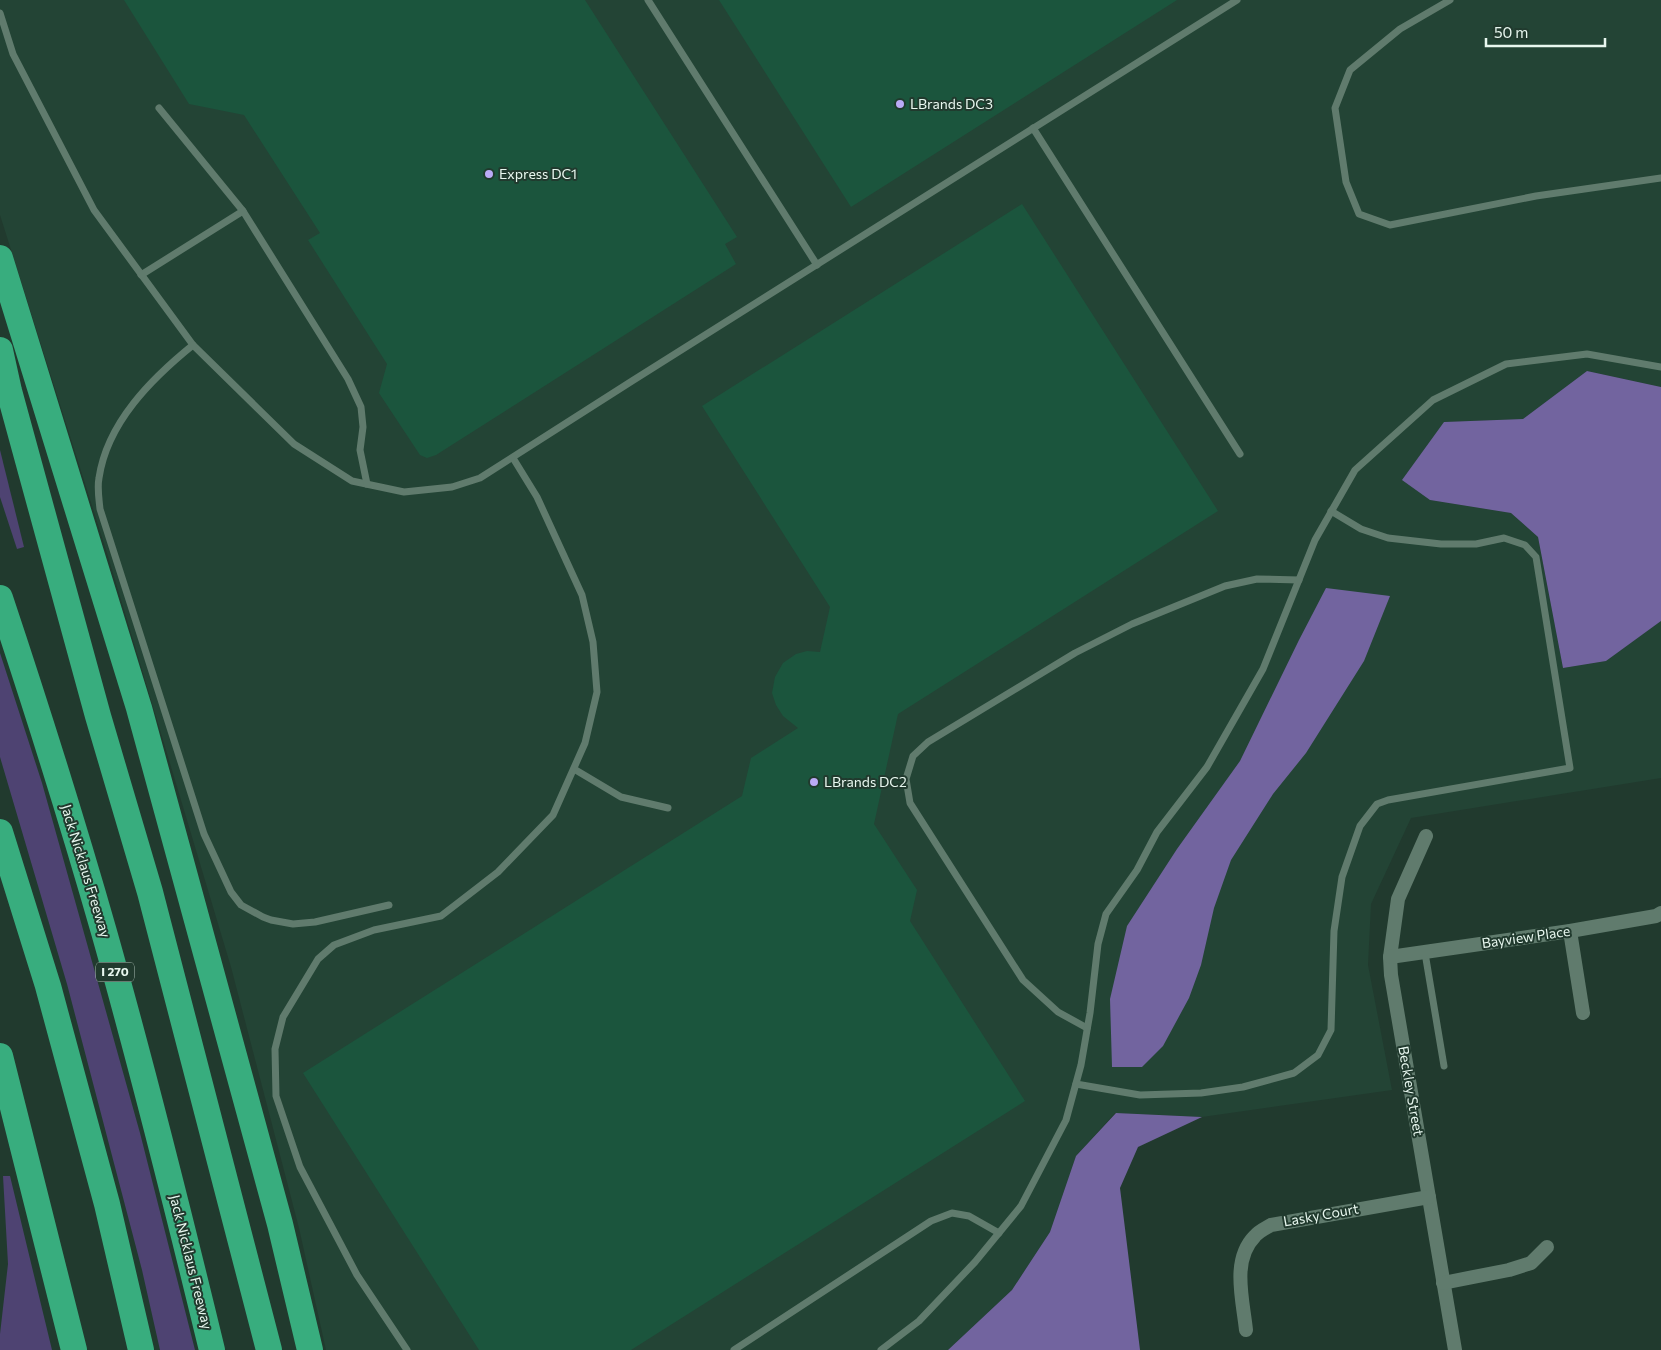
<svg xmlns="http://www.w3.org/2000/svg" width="1661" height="1350" viewBox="0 0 1661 1350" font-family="Commissioner,sans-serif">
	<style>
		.built { fill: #234435 }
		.green { fill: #4e4372 }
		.forest { fill: #72649f }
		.building { fill: #1b553d }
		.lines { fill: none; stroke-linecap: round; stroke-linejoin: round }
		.lane { stroke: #607b6d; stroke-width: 7 }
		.street { stroke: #607b6d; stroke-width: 14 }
		.highway { stroke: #38ad7e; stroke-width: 26 }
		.poi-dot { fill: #bbaaf6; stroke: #213a2e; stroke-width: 2 }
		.labels { text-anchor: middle; stroke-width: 4; stroke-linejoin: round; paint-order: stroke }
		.shield { fill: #213a2e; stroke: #acbeb5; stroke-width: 1 }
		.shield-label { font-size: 12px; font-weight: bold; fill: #e8f7ef }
		.poi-label { font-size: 14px; fill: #e8f7ef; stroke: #213a2e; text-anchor: start }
		.street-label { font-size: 14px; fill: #e8f7ef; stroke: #213a2e }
	</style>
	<rect width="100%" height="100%" fill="#213a2e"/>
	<path class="built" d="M0 0H1661V387L1587 371 1523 419 1444 422 1430 500 1511 513 1538 537 1563 668 1606 661 1661 621V778L1411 818 1371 904 1368 965 1392 1090 1202 1117 1115 1113 1076 1156 1050 1232 1012 1290 948 1350H326L299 1228 231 967 107 553 0 215Z"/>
	<g class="green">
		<path d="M0 450 24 547 17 549 0 497Z"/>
		<path d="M0 653 42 783 140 1133 195 1350H160L142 1270 67 984 0 757Z"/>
		<path d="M3 1176H10L52 1350H0V1334L8 1264Z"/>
	</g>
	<g class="forest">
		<path d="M1587 371 1661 387V621L1606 661 1563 668 1538 537 1511 513 1430 500 1402 480 1444 422 1523 419Z"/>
		<path d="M1326 588 1390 596 1364 661 1306 753 1273 794 1231 860 1214 908 1201 965 1189 998 1163 1046 1142 1067H1112L1110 999 1127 926 1177 849 1240 761 1299 640Z"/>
		<path d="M1116 1113 1202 1117 1138 1147 1120 1188 1140 1350H948L1012 1290 1050 1232 1076 1156Z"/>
	</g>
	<g class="building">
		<path d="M124 0H585L737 237 725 244 736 264 436 455 427 458 420 455 379 393 387 364 308 240 320 233 244 115 189 104Z"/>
		<path d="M719 0H1177L851 207Z"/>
		<path d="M1022 204 1218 511 898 714 874 824 917 890 910 921 1025 1101 631 1350H479L303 1073 742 796 751 758 798 728 783 716 776 705 772 693 775 677 783 663 796 654 807 651 820 652 830 607 702 406Z"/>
	</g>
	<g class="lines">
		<g class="lane">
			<path d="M648 0 817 265"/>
			<path d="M1450 0 1400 29 1350 70 1335 108 1346 182 1359 214 1390 225 1536 196 1661 178"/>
			<path d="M0 13 13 54 94 210 193 345 294 444 352 481 404 492 452 487 480 478 632 381 1237 0"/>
			<path d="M159 108 243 211 348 379 361 407 363 427 360 450 367 484"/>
			<path d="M1033 128 1240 454"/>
			<path d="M141 275 243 211"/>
			<path d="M193 345C151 379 107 423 99 478 97 488 99 499 100 509L204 834 231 892 241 905 263 917 271 920 293 924 315 922 389 905"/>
			<path d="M574 769 621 797 668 808"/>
			<path d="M1425 953 1444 1066"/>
			<path d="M1087 1028 1058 1012 1023 980 910 803 906 779 913 756 928 742 1075 653 1132 624 1225 586 1257 579 1299 580"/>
			<path d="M1076 1084 1140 1095 1201 1093 1243 1087 1294 1073 1318 1055 1331 1030 1334 931 1342 877 1360 826 1377 804 1388 800 1570 768 1536 557 1525 545 1504 538 1476 544H1441L1388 538 1361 529 1331 511"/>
			<path d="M407 1350 357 1275 300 1167 276 1096 275 1049 283 1017 318 959 334 945 374 930 441 916 498 872 553 815 585 743 597 692 593 642 582 595 537 497 513 458"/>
			<path d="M734 1350 931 1221 952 1213 969 1216 999 1233"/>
			<path d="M881 1350 919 1321 975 1262 1021 1206 1066 1120 1081 1065 1090 1013 1098 944 1106 914 1137 870 1157 832 1207 767 1263 669 1315 540 1355 470 1433 400 1506 364 1587 354 1661 367"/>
		</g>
		<g class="street">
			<path d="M1426 836 1398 899 1390 957 1391 975 1455 1350"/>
			<path d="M1570 931 1583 1013"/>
			<path d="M1390 957 1570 931 1656 916 1661 913"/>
			<path d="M1443 1283 1509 1270 1531 1263 1547 1247"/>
			<path d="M1246 1330C1243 1300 1231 1260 1255 1236 1259 1231 1266 1228 1271 1225L1429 1197"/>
		</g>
		<g class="highway">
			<path d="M0 258 139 708 280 1224 310 1350"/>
			<path d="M0 350 9 391 98 716 150 892 269 1350"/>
			<path d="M0 598C37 709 72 820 104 932 143 1070 178 1210 212 1350"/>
			<path d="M0 832 48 986 107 1204 141 1350"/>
			<path d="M0 1056 74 1350"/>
		</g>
	</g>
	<g class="poi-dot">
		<circle cx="900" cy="104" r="5"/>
		<circle cx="489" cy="174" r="5"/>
		<circle cx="814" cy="782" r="5"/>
	</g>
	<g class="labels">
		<rect class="shield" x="96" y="962.5" width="38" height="19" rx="4"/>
		<g class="shield-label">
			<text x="115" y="976">I 270</text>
		</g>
		<g class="poi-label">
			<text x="910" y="109">LBrands DC3</text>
			<text x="499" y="179">Express DC1</text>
			<text x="824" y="787">LBrands DC2</text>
		</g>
		<g class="street-label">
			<text transform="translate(86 871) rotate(73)" y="5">Jack Nicklaus Freeway</text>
			<text transform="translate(1526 937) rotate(-8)" y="5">Bayview Place</text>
			<text transform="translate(1411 1091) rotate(80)" y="5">Beckley Street</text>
			<text transform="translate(1321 1215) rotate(-10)" y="5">Lasky Court</text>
			<text transform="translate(191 1262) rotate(76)" y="5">Jack Nicklaus Freeway</text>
		</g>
	</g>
	<path d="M1486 38v8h119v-8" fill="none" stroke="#e8f7ef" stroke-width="2.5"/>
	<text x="1494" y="38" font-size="15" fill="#e8f7ef" stroke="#213a2e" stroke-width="4" paint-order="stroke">50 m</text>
</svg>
